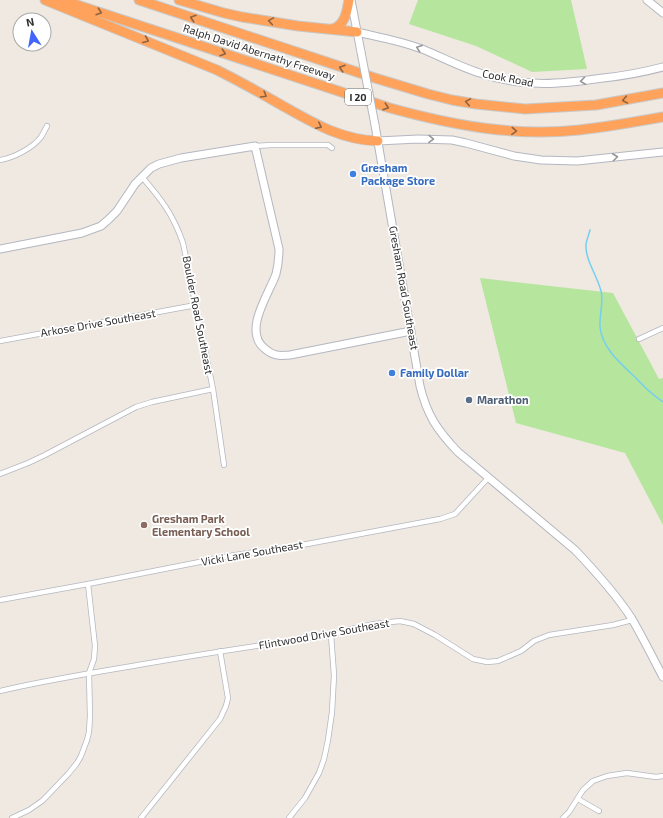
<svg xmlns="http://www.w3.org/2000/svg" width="663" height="818" viewBox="0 0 663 818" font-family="'Exo 2',sans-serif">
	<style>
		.green { fill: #b6e59e }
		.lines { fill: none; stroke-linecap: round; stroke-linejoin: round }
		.stream { stroke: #75cff0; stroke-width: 1.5 }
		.street-casing { stroke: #b4b7c1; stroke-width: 6 }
		.secondary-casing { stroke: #b4b7c1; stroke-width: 9 }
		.highway-casing { stroke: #c9c9c9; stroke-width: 11 }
		.street { stroke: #fff; stroke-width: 4.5 }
		.secondary { stroke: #fff; stroke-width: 7 }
		.highway { stroke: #ffa35c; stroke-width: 9 }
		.secondary-bridge-casing { stroke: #b4b7c1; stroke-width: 9; stroke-linecap: butt }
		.secondary-bridge { stroke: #fff; stroke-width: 7 }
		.oneway { stroke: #8c6343 }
		.oneway2 { stroke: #969696 }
		.shop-dot { fill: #3f7fe0; stroke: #fff; stroke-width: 1.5 }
		.service-dot { fill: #5c6f8a; stroke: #fff; stroke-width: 1.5 }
		.education-dot { fill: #8d6e63; stroke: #fff; stroke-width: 1.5 }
		.labels { text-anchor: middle; stroke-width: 3.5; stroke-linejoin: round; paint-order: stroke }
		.shield { fill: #fff; stroke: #6d6d6d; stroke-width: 1 }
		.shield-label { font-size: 10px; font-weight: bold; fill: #2e2e2e }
		.street-label { font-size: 11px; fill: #2e2e2e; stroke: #fff }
		.shop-label { font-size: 11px; font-weight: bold; fill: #366cbe; stroke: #fff; text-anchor: start }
		.service-label { font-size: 11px; font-weight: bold; fill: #4e5e75; stroke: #fff; text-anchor: start }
		.education-label { font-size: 11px; font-weight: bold; fill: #785e54; stroke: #fff; text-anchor: start }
	</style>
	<rect width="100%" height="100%" fill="#efe9e1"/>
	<g class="green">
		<path d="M418 0H571L587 69 532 72 476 46 409 24Z"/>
		<path d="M480 278 613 293 659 379 663 378V525L625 453 516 423Z"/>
	</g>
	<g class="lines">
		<path class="stream" d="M590 230C589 234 587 239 586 244 585 260 597 275 601 291 604 303 599 315 600 327 602 348 621 364 636 378 644 387 653 395 663 402"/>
		<defs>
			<g id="street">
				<path d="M255 146 272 145H328L332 148"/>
				<path d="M0 160C13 158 33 148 41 137 43 134 45 130 47 126"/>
				<path d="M142 177C161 199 173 214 183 243L213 389 224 465"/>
				<path d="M639 339 663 328"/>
				<path d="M0 341 196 305"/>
				<path d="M0 474 28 463 45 455 136 407 152 402 213 389"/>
				<path d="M0 600 88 584 235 555 286 548 440 519 455 514 489 477"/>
				<path d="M0 691C46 680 92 673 138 665 202 654 267 644 331 635L347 630 374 624 400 621 414 624 435 635 473 659 487 662 498 661 521 651 534 641 549 635 613 625 632 620"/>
				<path d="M578 799 599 811"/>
				<path d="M12 818 29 810 42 801 48 795 69 773 77 763 81 756 87 740 89 732 90 716 89 673 94 659 95 646 88 584"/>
				<path d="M141 818 220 719 226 706 228 698 220 651"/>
				<path d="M289 818 305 798 319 773 324 759 328 740 332 712 334 675 331 635"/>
				<path d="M563 818 569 812 583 790 593 781 607 776 627 773 656 777 663 776"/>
			</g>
			<g id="secondary">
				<path d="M351 0 361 52"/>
				<path d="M647 0 663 13"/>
				<path d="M357 32C379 37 401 41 422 49 442 57 462 68 483 74 525 88 561 84 603 78 623 76 644 72 663 67"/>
				<path d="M375 125 420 386C427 415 437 430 458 452L575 550C596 572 616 594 632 619 643 638 653 658 663 677"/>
				<path d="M378 141 418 139 452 140 466 143 514 156 541 160 577 161 663 152"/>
				<path d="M0 249 82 233 101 226 109 219 117 211 135 184 151 168 159 164 181 158 255 146 279 249C279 258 278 266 276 274 269 294 243 330 264 348 273 356 279 356 290 355L411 331"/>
			</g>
			<g id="highway">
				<path d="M45 0 217 70C237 80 257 91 276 102 310 121 339 140 378 141"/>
				<path d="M62 0 390 108C452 125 514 137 579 130 607 127 635 122 663 117"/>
				<path d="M139 0 375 78 428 94 452 100 476 104 525 109 596 105 663 93"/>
				<path d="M179 0 224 13 242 17 298 26 357 32"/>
				<path d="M332 29C345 26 347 11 349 0"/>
			</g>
		</defs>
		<use href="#street" class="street-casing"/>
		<use href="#secondary" class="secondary-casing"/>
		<use href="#highway" class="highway-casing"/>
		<use href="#street" class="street"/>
		<use href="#secondary" class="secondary"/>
		<use href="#highway" class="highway"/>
		<defs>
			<path id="secondary-bridge" d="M361 52 375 125"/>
		</defs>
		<use href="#secondary-bridge" class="secondary-bridge-casing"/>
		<use href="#secondary-bridge" class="secondary-bridge"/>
	</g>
	<defs><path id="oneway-chevron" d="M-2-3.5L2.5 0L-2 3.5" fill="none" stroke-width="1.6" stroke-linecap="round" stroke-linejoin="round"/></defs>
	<g class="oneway">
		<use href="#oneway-chevron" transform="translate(99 12) rotate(18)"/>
		<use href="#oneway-chevron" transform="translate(193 18) rotate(-162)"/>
		<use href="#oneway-chevron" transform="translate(271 21) rotate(-171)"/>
		<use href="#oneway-chevron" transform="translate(146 40) rotate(22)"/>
		<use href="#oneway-chevron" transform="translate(223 53) rotate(18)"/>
		<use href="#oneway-chevron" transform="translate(342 68) rotate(-162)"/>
		<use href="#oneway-chevron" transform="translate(264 95) rotate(30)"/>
		<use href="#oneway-chevron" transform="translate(625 100) rotate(170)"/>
		<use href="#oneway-chevron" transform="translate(468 102) rotate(-170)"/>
		<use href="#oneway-chevron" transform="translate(386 107) rotate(18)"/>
		<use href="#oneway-chevron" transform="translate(319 126) rotate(26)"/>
		<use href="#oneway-chevron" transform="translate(514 131) rotate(3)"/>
	</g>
	<g class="oneway2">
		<use href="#oneway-chevron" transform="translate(419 48) rotate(-160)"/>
		<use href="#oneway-chevron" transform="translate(583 81) rotate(172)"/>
		<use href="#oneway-chevron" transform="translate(431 139) rotate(1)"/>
		<use href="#oneway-chevron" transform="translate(615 157) rotate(-7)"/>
	</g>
	<g class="shop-dot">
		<circle cx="353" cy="174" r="4"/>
		<circle cx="392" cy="373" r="4"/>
	</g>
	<circle class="service-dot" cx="469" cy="400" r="4"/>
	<circle class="education-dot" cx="144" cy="525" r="4"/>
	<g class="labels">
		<rect class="shield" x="345" y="89" width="26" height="16" rx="3"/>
		<g class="shield-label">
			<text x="358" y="101">I 20</text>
		</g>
		<g class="street-label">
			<text transform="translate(259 52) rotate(18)" y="4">Ralph David Abernathy Freeway</text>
			<text transform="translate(508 78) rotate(11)" y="4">Cook Road</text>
			<text transform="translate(404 288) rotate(80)" y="4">Gresham Road Southeast</text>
			<text transform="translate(198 315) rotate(79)" y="4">Boulder Road Southeast</text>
			<text transform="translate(98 323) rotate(-10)" y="4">Arkose Drive Southeast</text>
			<text transform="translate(252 553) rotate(-10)" y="4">Vicki Lane Southeast</text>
			<text transform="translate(324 634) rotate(-10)" y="4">Flintwood Drive Southeast</text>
		</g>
		<g class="shop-label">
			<text x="361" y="172">Gresham<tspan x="361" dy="13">Package Store</tspan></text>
			<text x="400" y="377">Family Dollar</text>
		</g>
		<g class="service-label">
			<text x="477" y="404">Marathon</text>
		</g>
		<g class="education-label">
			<text x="152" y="523">Gresham Park<tspan x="152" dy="13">Elementary School</tspan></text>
		</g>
	</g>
	<g transform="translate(32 32) rotate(349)"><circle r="19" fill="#ffffff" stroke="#ababab"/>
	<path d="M0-3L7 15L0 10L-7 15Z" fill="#4264fb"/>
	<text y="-6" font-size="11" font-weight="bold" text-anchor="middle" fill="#2e2e2e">N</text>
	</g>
</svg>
